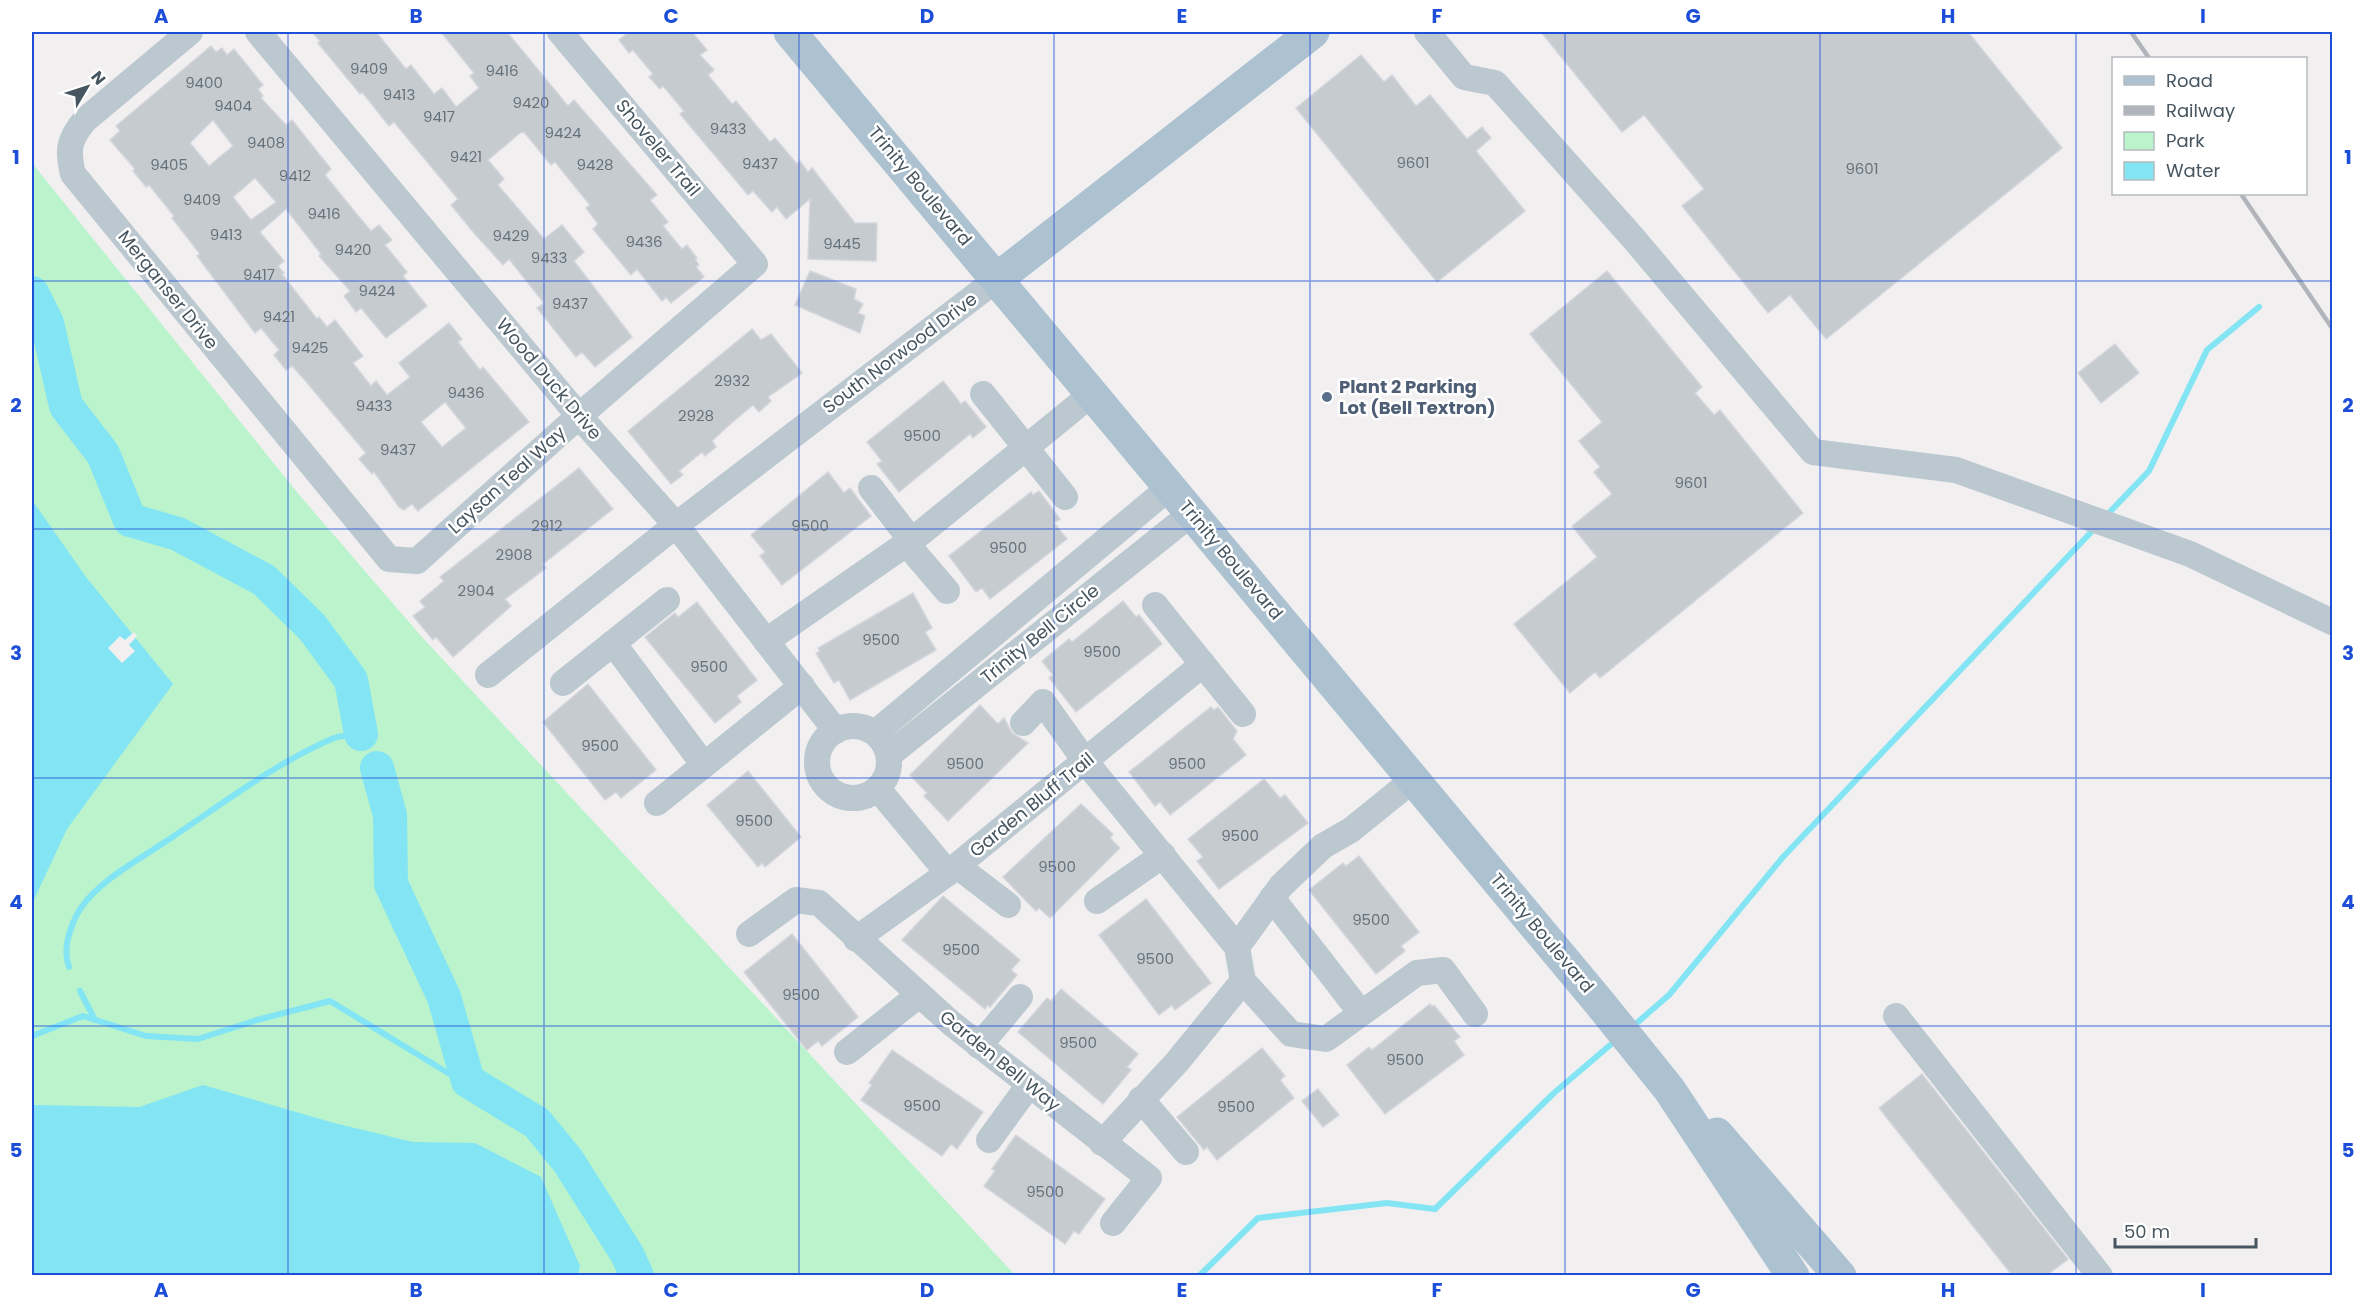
<svg xmlns="http://www.w3.org/2000/svg" width="2364" height="1307" viewBox="0 0 2364 1307" font-family="Poppins,sans-serif">
	<style>
		.green { fill: #baf3cc }
		.water { fill: #83e5f4 }
		.pier { fill: #f2eff0 }
		.lines { fill: none; stroke-linecap: round; stroke-linejoin: round }
		.stream { stroke: #83e5f4; stroke-width: 6 }
		.river { stroke: #83e5f4; stroke-width: 34 }
		.building { fill: #c6cbd0; stroke: #d3d6dc; stroke-width: 1.5; fill-rule: evenodd }
		.minor { stroke: #bcc8d0; stroke-width: 26 }
		.major { stroke: #adc2d1; stroke-width: 33 }
		.rail { stroke: #b1b5bb; stroke-width: 4.5 }
		.grid { fill: none; stroke: #1d4ed8; stroke-width: 1.5; stroke-opacity: 0.55 }
		.service-dot { fill: #5c6f8a; stroke: #fff; stroke-width: 2 }
		.labels { text-anchor: middle; stroke-width: 5; stroke-linejoin: round; paint-order: stroke }
		.number-label { font-size: 15px; fill: #66727b }
		.street-label { font-size: 18px; fill: #46555f; stroke: #fff }
		.service-label { font-size: 18px; font-weight: bold; fill: #4e5e75; stroke: #fff; text-anchor: start }
		.neatline { fill: none; stroke: #1d4ed8; stroke-width: 2 }
		.grid-label { font-size: 20px; text-anchor: middle; font-weight: bold; fill: #1d4ed8 }
	</style>
	<rect width="100%" height="100%" fill="#f2eff0"/>
	<path class="green" d="M32 163 301 497 421 636 1015 1275H32Z"/>
	<g class="water">
		<path d="M32 500 86 577 173 684 67 829 32 904Z"/>
		<path d="M203 1085 334 1123 413 1142 475 1143 541 1177 580 1266 578 1275H32V1105L139 1107Z"/>
	</g>
	<path class="pier" d="M134 632 137 636 129 645 135 651 122 663 108 648 120 636 125 640Z"/>
	<g class="lines">
		<g class="stream">
			<path d="M2106 516 2149 471 2207 350 2259 307"/>
			<path d="M69 967C61 947 73 916 87 900 109 875 140 859 168 840 221 805 275 763 334 738 342 735 353 735 361 734"/>
			<path d="M80 991 95 1020"/>
			<path d="M1631 1028 1669 995 1783 857 2095 528"/>
			<path d="M32 1036 83 1016 146 1036 198 1039 257 1020 330 1001 448 1073 468 1081"/>
			<path d="M1199 1276 1258 1218 1387 1203 1435 1209 1554 1093 1616 1040"/>
		</g>
		<g class="river">
			<path d="M32 293 47 323 66 406 103 454 130 520 178 534 264 580 312 627 351 680 361 734"/>
			<path d="M377 768 390 815 391 884 444 997 468 1081 537 1123 568 1161 627 1254 637 1276"/>
		</g>
	</g>
	<g class="building">
		<path d="M312 32H376L406 69 411 65 434 94 442 88 456 107 479 88 470 76 474 73 441 32H507L568 106 574 100 657 195 650 200 668 222 663 226 682 249 687 245 697 258 695 259 699 265 696 267 704 277 671 303 666 297 662 301 637 269 631 275 593 229 598 224 586 208 590 205 555 162 551 165 524 132 520 133 488 160 504 179 498 185 544 239 562 225 584 252 574 261 632 337 595 367 582 352 576 357 537 308 544 303 509 259 503 265 474 233 451 205 458 199 394 122 389 126 362 92 360 94 318 43 320 41Z"/>
		<path d="M629 32H692L707 50 700 55 714 70 708 75 732 104 736 101 770 142 775 138 797 164 800 161 808 172 812 168 855 223H877L876 261 808 259 810 199 786 219 777 207 772 212 753 191 748 195 680 114 684 111 663 86 660 89 649 77 653 74 633 50 629 53 619 40Z"/>
		<path d="M1541 32H1968L2062 148 1826 339 1790 295 1768 313 1682 206 1704 189 1644 115 1622 132Z"/>
		<path d="M211 46 216 52 222 48 227 55 234 49 263 85 258 89 263 96 261 98 286 125 292 120 331 169 325 175 355 212 371 231 379 225 392 240 385 245 407 272 403 276 427 306 386 338 361 308 356 312 344 296 350 291 319 256 321 254 286 209 260 232 284 261 278 266 284 273 282 274 317 319 319 317 327 327 335 320 363 356 353 363 371 386 376 381 387 395 410 377 399 363 449 323 462 339 458 342 480 370 483 367 529 422 418 511 412 504 404 510 399 507 374 472 372 474 359 459 366 453 303 378 292 366 286 370 274 355 279 350 261 328 255 333 197 256 200 254 172 218 174 216 149 185 146 187 133 171 135 169 110 140 120 131 116 126ZM213 120 233 146 209 166 190 143ZM255 178 276 202 251 220 233 197ZM445 402 466 428 442 447 421 422Z"/>
		<path d="M1361 55 1384 82 1392 75 1416 106 1430 95 1467 139 1482 127 1491 138 1476 151 1525 211 1437 282 1296 108Z"/>
		<path d="M810 271 856 289 854 299 863 304 858 313 865 316 860 333 795 305Z"/>
		<path d="M1607 271 1702 387 1695 393 1714 415 1720 410 1803 513 1600 678 1595 672 1570 693 1514 624 1597 557 1572 526 1612 494 1594 472 1600 467 1579 441 1602 422 1530 334Z"/>
		<path d="M752 329 761 340 771 334 802 373 768 397 771 401 759 412 753 405 728 426 712 441 716 447 705 456 702 452 679 471 683 475 671 484 628 431Z"/>
		<path d="M2115 344 2139 373 2101 403 2078 373Z"/>
		<path d="M943 381 961 404 965 401 986 427 973 438 970 434 899 492 877 464 882 461 867 442Z"/>
		<path d="M579 468 613 509 543 564 546 568 505 599 511 606 453 657 436 637 433 640 413 616 425 607 420 601 444 581 440 577Z"/>
		<path d="M828 472 844 493 850 488 871 516 782 585 760 556 765 552 751 535Z"/>
		<path d="M1039 491 1060 519 1054 523 1067 539 990 599 982 588 976 592 949 556 1031 492 1033 495Z"/>
		<path d="M913 593 932 628 925 632 936 650 850 700 839 680 834 683 816 653 820 651 818 648Z"/>
		<path d="M1123 601 1136 617 1139 615 1162 644 1076 712 1049 678 1053 675 1042 661 1069 639 1072 642Z"/>
		<path d="M697 602 757 680 737 696 741 702 715 723 645 637 675 613 678 617Z"/>
		<path d="M588 684 656 770 621 798 616 792 605 800 543 722Z"/>
		<path d="M980 705 998 724 1004 718 1012 733 1028 743 948 821 924 796 927 793 910 775Z"/>
		<path d="M1211 707 1214 710 1218 707 1237 731 1233 739 1246 755 1170 815 1160 802 1155 806 1129 772Z"/>
		<path d="M748 771 801 837 765 867 762 863 758 867 707 805Z"/>
		<path d="M1264 779 1280 798 1285 795 1308 823 1219 889 1197 861 1203 857 1188 839Z"/>
		<path d="M1081 804 1113 834 1110 838 1120 848 1050 918 1039 908 1036 911 1003 877Z"/>
		<path d="M1359 856 1419 932 1401 946 1405 951 1376 974 1309 890 1343 863 1346 866Z"/>
		<path d="M943 896 1020 960 1011 970 1017 975 990 1007 987 1005 985 1009 902 940Z"/>
		<path d="M1146 899 1211 983 1175 1010 1172 1005 1159 1015 1099 935Z"/>
		<path d="M792 934 858 1017 822 1046 818 1041 807 1050 744 972Z"/>
		<path d="M1061 989 1138 1054 1127 1067 1131 1070 1103 1104 1018 1032 1047 998 1051 1001Z"/>
		<path d="M1430 1004 1432 1007 1434 1005 1460 1037 1454 1041 1464 1055 1385 1114 1347 1065 1369 1047 1372 1050Z"/>
		<path d="M1262 1048 1285 1076 1280 1080 1294 1098 1217 1160 1207 1147 1204 1150 1177 1117Z"/>
		<path d="M892 1050 983 1112 957 1149 951 1144 942 1156 861 1100 872 1085 869 1083Z"/>
		<path d="M1922 1074 2068 1259 2047 1275H2012L1879 1108Z"/>
		<path d="M1318 1089 1339 1115 1323 1127 1302 1101Z"/>
		<path d="M1016 1135 1105 1199 1079 1234 1074 1231 1065 1244 984 1186 995 1171 992 1169Z"/>
	</g>
	<g class="lines">
		<g class="minor">
			<path d="M190 32 85 120C69 139 67 150 73 174L389 559 417 561 579 416 755 264 560 32"/>
			<path d="M258 32 579 416 676 525 836 731"/>
			<path d="M1427 32 1464 77 1495 83 1634 239 1813 452 1956 470 2190 554 2332 622"/>
			<path d="M983 394 1065 497"/>
			<path d="M871 488 911 540"/>
			<path d="M906 543 947 591"/>
			<path d="M1155 605 1243 714"/>
			<path d="M766 641 916 537 1093 393"/>
			<path d="M613 643 704 765"/>
			<path d="M488 675 676 525 997 279"/>
			<path d="M563 683 667 600"/>
			<path d="M1023 723 1043 702 1085 761 1237 947 1243 981 1291 1034 1326 1039 1417 973 1443 970 1475 1014"/>
			<circle cx="853" cy="762" r="36"/>
			<path d="M875 733 1170 487"/>
			<path d="M889 755 1192 513"/>
			<path d="M878 789 948 873"/>
			<path d="M657 803 802 686"/>
			<path d="M957 866 1008 905"/>
			<path d="M1272 898 1361 1013"/>
			<path d="M1097 901 1163 855"/>
			<path d="M749 934 796 900 819 903 951 1023 1149 1178 1113 1223"/>
			<path d="M856 939 948 873 1203 664"/>
			<path d="M1237 947 1281 886 1323 846 1351 830 1414 779"/>
			<path d="M1896 1016 2100 1276"/>
			<path d="M979 1046 1020 997"/>
			<path d="M847 1052 919 995"/>
			<path d="M1141 1099 1186 1152"/>
			<path d="M989 1140 1029 1085"/>
			<path d="M1102 1143 1177 1062 1243 981"/>
		</g>
		<g class="major">
			<path d="M790 32 1598 1001 1669 1089 1793 1276"/>
			<path d="M997 279 1313 32"/>
			<path d="M1717 1134 1840 1276"/>
		</g>
		<g class="rail">
			<path d="M2131 32 2149 58"/>
			<path d="M2241 194 2332 328"/>
		</g>
	</g>
	<path class="grid" d="M288 32V1276M544 32V1276M799 32V1276M1054 32V1276M1310 32V1276M1565 32V1276M1820 32V1276M2076 32V1276M32 281H2332M32 529H2332M32 778H2332M32 1026H2332"/>
	<circle class="service-dot" cx="1327" cy="397" r="6"/>
	<g class="labels">
		<g class="number-label">
			<text x="369" y="74">9409</text>
			<text x="502" y="76">9416</text>
			<text x="204" y="88">9400</text>
			<text x="399" y="100">9413</text>
			<text x="531" y="108">9420</text>
			<text x="233" y="111">9404</text>
			<text x="439" y="122">9417</text>
			<text x="728" y="134">9433</text>
			<text x="563" y="138">9424</text>
			<text x="266" y="148">9408</text>
			<text x="466" y="162">9421</text>
			<text x="1413" y="168">9601</text>
			<text x="760" y="169">9437</text>
			<text x="169" y="170">9405</text>
			<text x="595" y="170">9428</text>
			<text x="1862" y="174">9601</text>
			<text x="295" y="181">9412</text>
			<text x="202" y="205">9409</text>
			<text x="324" y="219">9416</text>
			<text x="226" y="240">9413</text>
			<text x="511" y="241">9429</text>
			<text x="644" y="247">9436</text>
			<text x="842" y="249">9445</text>
			<text x="353" y="255">9420</text>
			<text x="549" y="263">9433</text>
			<text x="259" y="280">9417</text>
			<text x="377" y="296">9424</text>
			<text x="570" y="309">9437</text>
			<text x="279" y="322">9421</text>
			<text x="310" y="353">9425</text>
			<text x="732" y="386">2932</text>
			<text x="466" y="398">9436</text>
			<text x="374" y="411">9433</text>
			<text x="696" y="421">2928</text>
			<text x="922" y="441">9500</text>
			<text x="398" y="455">9437</text>
			<text x="1691" y="488">9601</text>
			<text x="547" y="531">2912</text>
			<text x="810" y="531">9500</text>
			<text x="1008" y="553">9500</text>
			<text x="514" y="560">2908</text>
			<text x="476" y="596">2904</text>
			<text x="881" y="645">9500</text>
			<text x="1102" y="657">9500</text>
			<text x="709" y="672">9500</text>
			<text x="600" y="751">9500</text>
			<text x="965" y="769">9500</text>
			<text x="1187" y="769">9500</text>
			<text x="754" y="826">9500</text>
			<text x="1240" y="841">9500</text>
			<text x="1057" y="872">9500</text>
			<text x="1371" y="925">9500</text>
			<text x="961" y="955">9500</text>
			<text x="1155" y="964">9500</text>
			<text x="801" y="1000">9500</text>
			<text x="1078" y="1048">9500</text>
			<text x="1405" y="1065">9500</text>
			<text x="922" y="1111">9500</text>
			<text x="1236" y="1112">9500</text>
			<text x="1045" y="1197">9500</text>
		</g>
		<g class="street-label">
			<text transform="translate(658 148) rotate(50)" y="6">Shoveler Trail</text>
			<text transform="translate(920 186) rotate(50)" y="6">Trinity Boulevard</text>
			<text transform="translate(168 290) rotate(51)" y="6">Merganser Drive</text>
			<text transform="translate(900 353) rotate(-37)" y="6">South Norwood Drive</text>
			<text transform="translate(549 379) rotate(50)" y="6">Wood Duck Drive</text>
			<text transform="translate(507 480) rotate(-42)" y="6">Laysan Teal Way</text>
			<text transform="translate(1231 560) rotate(50)" y="6">Trinity Boulevard</text>
			<text transform="translate(1040 634) rotate(-39)" y="6">Trinity Bell Circle</text>
			<text transform="translate(1032 805) rotate(-39)" y="6">Garden Bluff Trail</text>
			<text transform="translate(1542 933) rotate(50)" y="6">Trinity Boulevard</text>
			<text transform="translate(1000 1061) rotate(39)" y="6">Garden Bell Way</text>
		</g>
		<g class="service-label">
			<text x="1339" y="393">Plant 2 Parking<tspan x="1339" dy="21">Lot (Bell Textron)</tspan></text>
		</g>
	</g>
	<rect width="2364" height="1307" fill="none" stroke="#ffffff" stroke-width="66"/>
	<rect x="2112" y="57" width="195" height="138" fill="#ffffff" stroke="#b5bbbf" stroke-width="1.5"/>
	<rect x="2124" y="76" width="30" height="9" fill="#adc2d1" stroke="#b5bbbf" stroke-width="1.5"/>
	<text x="2166" y="87" font-size="18" fill="#46555f">Road</text>
	<rect x="2124" y="106" width="30" height="9" fill="#b1b5bb" stroke="#b5bbbf" stroke-width="1.5"/>
	<text x="2166" y="117" font-size="18" fill="#46555f">Railway</text>
	<rect x="2124" y="132" width="30" height="18" fill="#baf3cc" stroke="#b5bbbf" stroke-width="1.5"/>
	<text x="2166" y="147" font-size="18" fill="#46555f">Park</text>
	<rect x="2124" y="162" width="30" height="18" fill="#83e5f4" stroke="#b5bbbf" stroke-width="1.5"/>
	<text x="2166" y="177" font-size="18" fill="#46555f">Water</text>
	<g transform="translate(87 87) rotate(51)" stroke="#ffffff" stroke-width="4.5" paint-order="stroke">
	<path d="M0-4.5L10 22L0 15L-10 22Z" fill="#46555f"/>
	<text y="-9" font-size="16" font-weight="bold" text-anchor="middle" fill="#46555f">N</text>
	</g>
	<path d="M2115 1238v9h141v-9" fill="none" stroke="#46555f" stroke-width="3"/>
	<text x="2124" y="1238" font-size="18" fill="#46555f" stroke="#ffffff" stroke-width="4.5" paint-order="stroke">50 m</text>
	<rect x="33" y="33" width="2298" height="1241" class="neatline"/>
	<g class="grid-label">
		<text x="161" y="23">A</text>
		<text x="416" y="23">B</text>
		<text x="671" y="23">C</text>
		<text x="927" y="23">D</text>
		<text x="1182" y="23">E</text>
		<text x="1437" y="23">F</text>
		<text x="1693" y="23">G</text>
		<text x="1948" y="23">H</text>
		<text x="2203" y="23">I</text>
		<text x="16" y="164">1</text>
		<text x="2348" y="164">1</text>
		<text x="16" y="412">2</text>
		<text x="2348" y="412">2</text>
		<text x="16" y="660">3</text>
		<text x="2348" y="660">3</text>
		<text x="16" y="909">4</text>
		<text x="2348" y="909">4</text>
		<text x="16" y="1157">5</text>
		<text x="2348" y="1157">5</text>
		<text x="161" y="1297">A</text>
		<text x="416" y="1297">B</text>
		<text x="671" y="1297">C</text>
		<text x="927" y="1297">D</text>
		<text x="1182" y="1297">E</text>
		<text x="1437" y="1297">F</text>
		<text x="1693" y="1297">G</text>
		<text x="1948" y="1297">H</text>
		<text x="2203" y="1297">I</text>
	</g>
</svg>
